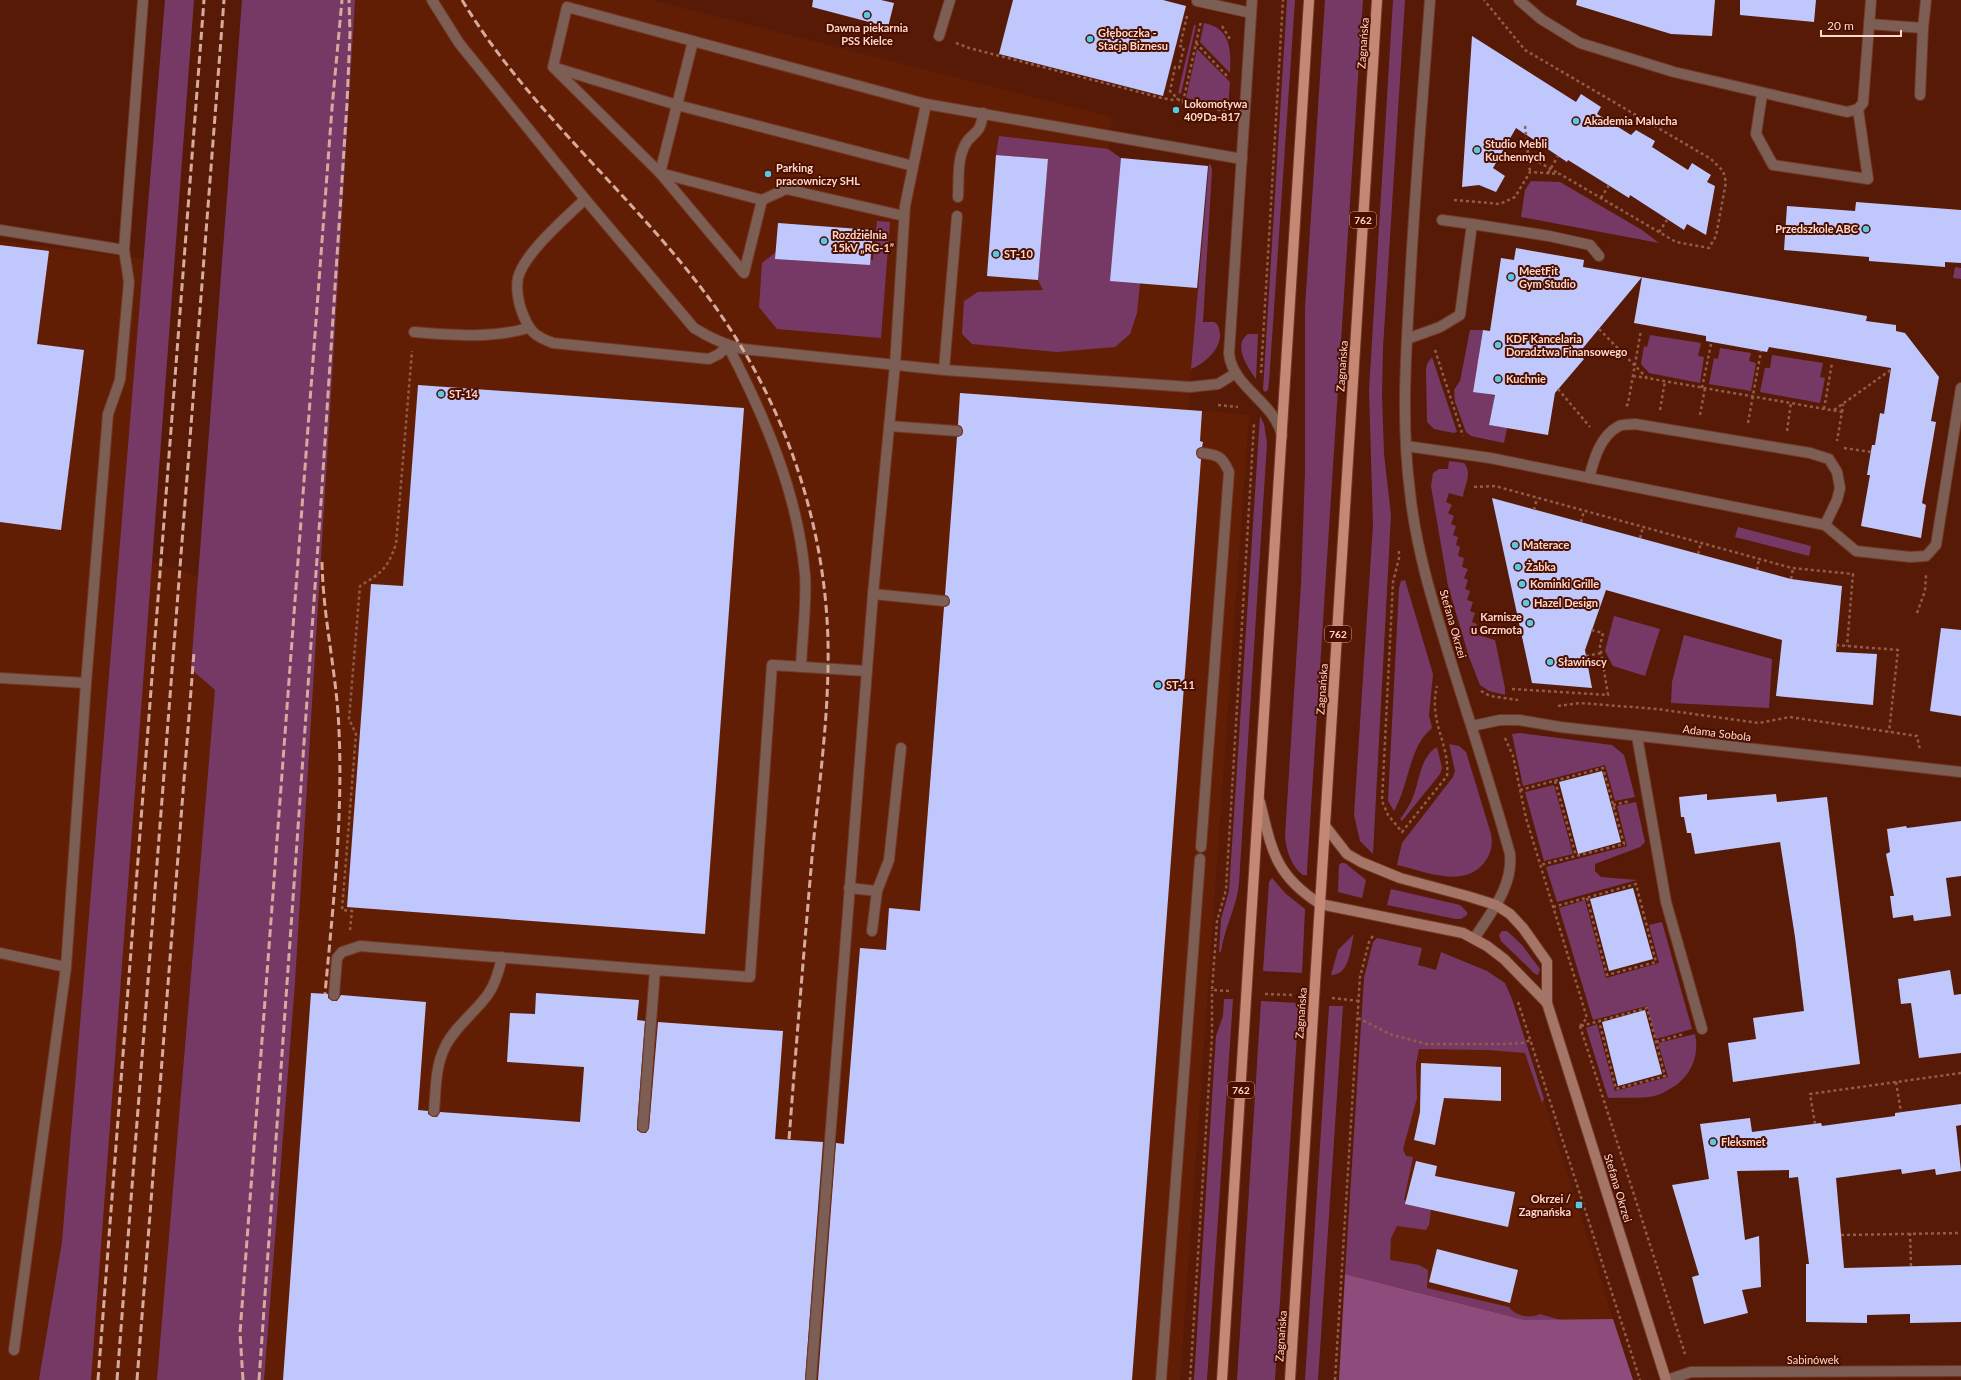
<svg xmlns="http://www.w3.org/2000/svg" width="1961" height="1380" viewBox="0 0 1961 1380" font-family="Lato,sans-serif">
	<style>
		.built { fill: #621e05 }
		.green { fill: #763966 }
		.forest { fill: #8d4c7c }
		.building { fill: #bfc7fd }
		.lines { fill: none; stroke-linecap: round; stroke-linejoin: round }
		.lane-casing { stroke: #723826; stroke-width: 12 }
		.street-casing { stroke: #723826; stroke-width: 12 }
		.secondary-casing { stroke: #723826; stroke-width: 12 }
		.primary-casing { stroke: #723826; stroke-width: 12 }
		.path { stroke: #915c4a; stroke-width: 2.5; stroke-dasharray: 3 3; stroke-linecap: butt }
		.lane { stroke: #7c5e54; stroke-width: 10 }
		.street { stroke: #7c5e54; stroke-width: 10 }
		.secondary { stroke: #a57667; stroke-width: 10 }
		.primary { stroke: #c58875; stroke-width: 10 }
		.rail { stroke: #d6aa9c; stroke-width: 3; stroke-dasharray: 8 4; stroke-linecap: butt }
		.poi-dot { fill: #5ac8e5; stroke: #4b0f00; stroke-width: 1.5 }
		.labels { text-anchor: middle; stroke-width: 4; stroke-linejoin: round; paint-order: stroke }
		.shield { fill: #4b0f00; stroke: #c99c8f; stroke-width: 1 }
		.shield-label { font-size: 10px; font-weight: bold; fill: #ffd8cc }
		.poi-label { font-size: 11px; font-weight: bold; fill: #ffd8cc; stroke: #4b0f00; text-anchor: start }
		.street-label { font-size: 11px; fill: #ffd8cc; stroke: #4b0f00 }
	</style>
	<rect width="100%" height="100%" fill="#571a06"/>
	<g class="built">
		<path d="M304 0H651L1112 117 1108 149 1121 158 1208 166 1189 409 1249 415 1180 1380H0V241L144 259 123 551 267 600Z"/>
		<path d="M1362 1010 1524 1036 1613 1319 1525 1320 1345 1274Z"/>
	</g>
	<g class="green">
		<path d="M165 0H194L91 1380H39L62 1242Z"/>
		<path d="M242 0H355L295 982 264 1380H157L215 690 191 669Z"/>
		<path d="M1287 0H1295L1269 382 1268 390 1265 392 1263 390Z"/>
		<path d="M1325 0H1363L1307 870V875H1303C1291 867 1286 849 1285 836L1301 584 1305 472V308Z"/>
		<path d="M1393 0H1405L1383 348 1382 395 1384 454 1391 515 1373 854 1360 841 1354 815 1373 525 1369 390Z"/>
		<path d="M1204 23C1231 28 1231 50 1230 73L1200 42Z"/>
		<path d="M1194 25H1196L1181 94 1178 93Z"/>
		<path d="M1197 49 1230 82 1228 107 1186 98Z"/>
		<path d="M999 136 1108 149 1121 158 1140 283 1137 313 1130 334 1115 347 1057 352 972 344 962 334 964 301 978 292 1043 290 1038 280 1048 159 996 155Z"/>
		<path d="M1209 164 1211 165 1212 171 1203 322H1214L1217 324C1228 343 1207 363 1191 369Z"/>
		<path d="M1531 181 1560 182 1642 230 1659 243 1521 217 1525 190Z"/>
		<path d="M877 221 890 222 881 338 777 329 759 307 762 263 776 252 873 260Z"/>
		<path d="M1955 267 1961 268V279L1953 278Z"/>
		<path d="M1470 330H1483L1479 355 1484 366H1477L1473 391 1495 396 1489 425 1507 428 1504 443 1471 436 1466 432 1455 402 1454 390 1460 381Z"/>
		<path d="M1248 334H1258L1256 379C1248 368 1232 345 1248 334Z"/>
		<path d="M1650 335 1701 343 1698 356 1704 357 1700 383 1649 373 1641 364 1644 346 1647 347Z"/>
		<path d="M1720 348 1751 353 1749 361 1756 363 1751 391 1709 384 1714 358 1718 359Z"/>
		<path d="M1772 355 1823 363 1820 377 1825 378 1820 403 1760 392 1765 368H1770Z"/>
		<path d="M1432 357 1457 432 1454 433 1434 429 1427 422 1426 371 1427 364Z"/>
		<path d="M1260 416 1264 424 1267 443 1239 883C1237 907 1224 928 1221 952H1219L1221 919 1229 891Z"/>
		<path d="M1449 461 1464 463C1473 473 1464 486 1463 497L1449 493 1446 502 1452 505 1448 513 1454 516 1451 524 1456 526 1453 535 1458 537 1456 545 1460 547 1458 556 1464 558 1462 567 1468 569 1464 578 1468 580 1465 589 1470 591 1467 600 1473 602 1470 611 1475 613 1472 622 1477 624 1474 634 1495 640 1505 688V695L1489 691 1480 685 1469 657 1448 586 1431 486 1433 473 1439 469H1448Z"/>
		<path d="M1738 527 1811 546 1809 556 1735 537Z"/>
		<path d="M1405 580 1433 674 1429 715 1432 728C1409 746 1409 786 1394 811L1388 801 1399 588 1401 581Z"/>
		<path d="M1614 616 1660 629 1645 676 1613 666 1605 651Z"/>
		<path d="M1684 635 1772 659 1769 708 1671 703 1672 682Z"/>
		<path d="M1520 733 1612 745 1624 755 1635 797 1615 801 1605 765 1523 786 1512 734Z"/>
		<path d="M1449 744 1459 746 1466 752 1491 834C1493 845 1491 854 1484 863 1463 889 1424 871 1397 865L1402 843 1453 777 1455 771Z"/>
		<path d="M1437 747 1442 768 1440 774 1402 821 1400 819C1405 812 1410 805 1413 797 1420 780 1420 757 1437 747Z"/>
		<path d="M1554 785 1573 854 1544 861 1525 792Z"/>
		<path d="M1636 802 1645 842 1640 847 1595 864V871L1601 877 1637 880 1557 902 1546 867 1627 846 1617 806Z"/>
		<path d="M1341 863H1345L1366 880 1362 898 1338 892 1339 865Z"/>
		<path d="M1272 878 1286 894 1305 909 1302 973 1263 971 1269 882Z"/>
		<path d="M1391 889 1460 905 1467 912V915L1461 919H1456L1387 905Z"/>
		<path d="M1585 900 1606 978 1659 963 1649 925 1662 922 1692 1029 1656 1039 1647 1006 1593 1020 1559 908Z"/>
		<path d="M1502 931H1507L1522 945 1540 969 1538 975 1535 974 1501 941 1499 935Z"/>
		<path d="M1354 934C1350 949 1350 975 1331 975L1338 950Z"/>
		<path d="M1377 938 1422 948 1418 965 1436 970 1441 952 1487 971 1505 983 1512 999 1544 1099 1542 1103 1525 1053 1488 1050 1419 1049 1416 1064 1417 1098 1403 1149 1406 1156 1413 1157 1404 1200C1413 1204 1423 1205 1431 1210L1429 1225 1426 1230 1397 1226 1391 1238 1390 1260 1419 1265 1428 1270 1427 1288 1509 1307C1515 1316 1531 1319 1540 1314L1560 1320H1525L1345 1274 1364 978 1373 942Z"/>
		<path d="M1224 999H1233L1207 1380H1194L1216 1036 1223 1016Z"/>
		<path d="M1261 1001 1299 1003 1275 1380H1237Z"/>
		<path d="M1329 1006H1343L1318 1380H1305Z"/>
		<path d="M1597 1024 1615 1091 1668 1077 1658 1043 1695 1034C1700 1057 1690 1079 1668 1090 1664 1092 1659 1095 1654 1096 1639 1099 1623 1097 1608 1098L1586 1028Z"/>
	</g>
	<path class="forest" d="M1345 1274 1525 1320 1613 1319 1633 1380H1339Z"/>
	<g class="building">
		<path d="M813 0H881L894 3 888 27 812 7Z"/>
		<path d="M1013 0H1163L1186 6 1163 96 999 54Z"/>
		<path d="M1577 0H1715L1712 36 1671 34 1576 5Z"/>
		<path d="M1740 0H1816L1814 22 1740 15Z"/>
		<path d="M1472 36 1576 102 1581 94 1601 107 1597 114 1631 135 1636 130 1655 141 1652 147 1688 170 1692 163 1711 175 1707 182 1715 186 1706 235 1687 224 1684 230 1630 195 1629 198 1568 160 1567 162 1516 128 1493 168 1505 176 1496 192 1479 185 1462 187Z"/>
		<path d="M996 155 1048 159 1038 280 987 276Z"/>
		<path d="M1121 158 1208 166 1197 288 1110 281Z"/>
		<path d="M1856 202 1961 210V263L1945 262V267L1869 261V257L1784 250 1787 206 1855 211Z"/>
		<path d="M778 223 873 230 870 265 775 259Z"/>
		<path d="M0 245 49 251 37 344 84 350 61 530 0 522Z"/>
		<path d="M1516 248 1584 260 1583 267 1867 316 1866 321 1896 325V331L1905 333 1939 377 1931 421 1936 422 1922 503 1926 505 1921 538 1861 526 1870 475H1867L1872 445H1875L1880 413 1884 414 1891 368 1769 347 1767 352 1706 341V336L1634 323 1642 277 1578 354 1584 359 1555 393 1548 435 1489 425 1495 395 1473 392 1483 330 1490 331 1501 258 1514 260Z"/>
		<path d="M418 385 744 408 705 934 347 907 371 584 403 586Z"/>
		<path d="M960 393 1202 411 1200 441 1203 442 1202 447 1197 449 1196 453 1198 458 1201 459 1132 1380H818L836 1143 844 1144 860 948 886 950 889 908 920 911 944 607 949 605 950 601 948 596 945 595 957 437 962 435 963 431 961 426 958 425Z"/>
		<path d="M1492 498 1791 579 1842 586 1836 652 1877 654 1873 705 1776 696 1782 640 1606 590 1585 650 1592 688 1532 683Z"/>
		<path d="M1941 628 1961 630V716L1930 711Z"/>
		<path d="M1602 771 1621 842 1578 854 1559 782Z"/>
		<path d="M1707 794V800L1776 794 1777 802 1827 797 1860 1064 1733 1082 1728 1043 1756 1039 1753 1018 1804 1011 1795 937 1780 842 1695 854 1691 833H1687L1684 817H1681L1679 797Z"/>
		<path d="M1961 821V876L1946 878 1951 916 1914 921 1913 915 1893 918 1890 896H1894L1886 854 1890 852 1887 829 1906 826 1907 828Z"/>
		<path d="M1633 888 1653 959 1609 971 1590 899Z"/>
		<path d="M1950 970 1954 995 1961 994V1053L1919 1058 1911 1003 1901 1004 1898 979Z"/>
		<path d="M311 993 328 994V998L333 1001H337L341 995 426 1002 418 1110 428 1111V1114L433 1117H437L440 1112 580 1122 584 1067 507 1062 510 1013 535 1014 536 993 639 1000 637 1020 645 1021 637 1126V1130L642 1133H646L649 1128 658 1022 783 1031 775 1139 823 1142 805 1380H283Z"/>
		<path d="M1645 1010 1662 1074 1618 1086 1602 1022Z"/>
		<path d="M1421 1063 1501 1067V1101L1444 1098 1435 1145 1414 1140 1420 1112Z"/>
		<path d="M1961 1104V1125L1956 1126 1961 1171 1936 1175 1935 1169 1902 1174 1901 1169 1836 1178 1844 1268 1961 1265V1322L1910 1323V1314L1867 1315V1323L1806 1322V1264H1809L1798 1177 1789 1178V1170L1737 1171 1745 1240 1759 1236 1761 1287 1742 1290 1748 1313 1704 1324 1692 1277 1699 1275 1672 1185 1709 1179 1700 1124 1750 1118 1752 1132 1821 1123 1822 1126 1895 1116V1113Z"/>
		<path d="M1416 1161 1437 1166 1435 1176 1515 1192 1508 1227 1405 1204Z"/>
		<path d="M1437 1249 1518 1270 1510 1303 1429 1282Z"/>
	</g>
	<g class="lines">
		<defs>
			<g id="lane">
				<path d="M432 0 459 43 585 199 694 328C710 338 725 345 743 349L944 370 1190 387 1218 384 1236 373"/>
				<path d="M1197 1 1251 13"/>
				<path d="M1869 24 1923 28 1926 0"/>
				<path d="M939 36 950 0"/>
				<path d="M693 41 660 173 762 200 786 189 904 216"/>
				<path d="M556 68 677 105 913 166"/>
				<path d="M1762 94 1756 134 1773 165 1868 179 1858 109"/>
				<path d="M1920 95 1923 28"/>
				<path d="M958 197C959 182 957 161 964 147 971 130 980 139 983 113"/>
				<path d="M585 199C567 217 524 253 518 278 516 288 518 302 522 312 529 331 534 336 553 343L709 359 719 354 728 346C765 417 798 494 805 575 807 602 802 639 801 667"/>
				<path d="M762 200 744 273 660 173 553 67 567 7 926 104 1242 159"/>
				<path d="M1472 224 1549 236 1590 245 1599 256"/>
				<path d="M0 230 124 250 143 0"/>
				<path d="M414 332C452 335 491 339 528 328"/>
				<path d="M1407 339 1440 327 1460 315 1472 224 1442 220"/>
				<path d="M944 370 957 216"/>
				<path d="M889 426 957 431"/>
				<path d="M1406 446 1490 458 1825 525 1856 551 1910 557 1926 556 1936 545 1961 388"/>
				<path d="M1589 478C1594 459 1600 436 1619 426 1623 424 1630 425 1635 424L1810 453 1829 459 1837 472 1840 488 1837 500 1825 525"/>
				<path d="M873 594 944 601"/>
				<path d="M0 678 86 683"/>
				<path d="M1637 736 1666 902 1702 1029"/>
				<path d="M1201 847 1229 472C1222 456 1218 455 1202 453"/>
				<path d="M849 888 877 891 872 931"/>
				<path d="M877 891 889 860 901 748"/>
				<path d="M0 953 66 967 14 1350"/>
				<path d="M66 967 86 683 108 414 120 380 129 282 124 250"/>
				<path d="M334 995 337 958 342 952 360 946 655 970"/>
				<path d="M434 1111C436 1090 435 1067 445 1047 454 1028 473 1014 486 997 495 986 499 971 502 957"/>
				<path d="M643 1127 655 970 750 977 772 665 866 671"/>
				<path d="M811 1380 873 594 895 365 905 206 926 104"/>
				<path d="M1161 1380 1200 859"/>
			</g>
			<g id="street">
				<path d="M1252 0 1229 354C1233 388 1275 402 1282 436"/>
				<path d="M1430 0C1423 94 1415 189 1410 283 1406 352 1401 423 1410 492 1416 550 1434 607 1451 662 1471 726 1492 789 1510 854 1513 887 1491 912 1474 939"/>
				<path d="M1519 0 1541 19 1580 43 1674 72 1847 112 1858 109 1863 103 1871 0"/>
				<path d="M1472 726 1500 720H1519L1560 727 1961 772"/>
				<path d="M1667 1380 1691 1372 1961 1371"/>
			</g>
			<g id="secondary">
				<path d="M1260 802C1272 851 1275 875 1320 904L1463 933 1487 946 1504 959 1547 1003"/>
				<path d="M1326 827 1347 854 1361 862 1400 878 1467 896 1496 905 1510 914 1523 928 1547 962V1003L1666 1380"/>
			</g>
			<g id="primary">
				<path d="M1222 1380 1309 0"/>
				<path d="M1290 1380 1377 0"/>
			</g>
		</defs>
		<use href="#lane" class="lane-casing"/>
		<use href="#street" class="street-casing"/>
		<use href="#secondary" class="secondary-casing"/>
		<use href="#primary" class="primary-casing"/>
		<g class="path">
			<path d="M1187 16 1180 46 1184 47 1179 68 1175 67 1170 91 1181 102 1225 111"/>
			<path d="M1222 26 1230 39"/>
			<path d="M956 43 969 48 1162 98 1173 100 1178 99"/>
			<path d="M1196 43 1227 76"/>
			<path d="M1183 102 1201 21"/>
			<path d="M1525 126 1530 172"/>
			<path d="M1528 156 1558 173"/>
			<path d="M1548 173 1558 156"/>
			<path d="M1601 198 1609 185"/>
			<path d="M1454 200 1500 204 1515 197 1530 172 1560 174 1676 242 1709 248 1716 236 1726 182 1723 171 1711 159 1525 50 1484 0"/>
			<path d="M1659 232 1667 220"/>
			<path d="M1599 329 1647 378 1842 412 1837 441"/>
			<path d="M1435 350 1463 436"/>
			<path d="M1261 373 1283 0"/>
			<path d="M1633 376 1647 378"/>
			<path d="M1702 388 1711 344"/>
			<path d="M1558 389 1590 427"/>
			<path d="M1218 405 1238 407"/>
			<path d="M1626 406 1628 404 1641 330"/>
			<path d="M1824 409 1832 363"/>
			<path d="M1660 410 1665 381"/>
			<path d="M1834 410 1892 369"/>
			<path d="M1842 412 1843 404"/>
			<path d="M1700 415 1705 388"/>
			<path d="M1748 423 1761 351"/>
			<path d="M1787 431 1791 403"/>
			<path d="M1844 448 1871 452"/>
			<path d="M1474 487 1495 486 1792 568 1853 574 1847 646"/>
			<path d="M1534 510 1537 498"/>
			<path d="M1581 522 1584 511"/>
			<path d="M1640 538 1643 527"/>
			<path d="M1399 551V558L1393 582 1382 801 1388 815 1402 832 1447 776C1450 744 1428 721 1437 686"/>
			<path d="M1698 554 1701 543"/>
			<path d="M1757 570 1759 559"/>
			<path d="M1791 579 1793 568"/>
			<path d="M1917 613 1925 591 1926 575"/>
			<path d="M1836 645 1898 650 1889 732"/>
			<path d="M1586 656 1602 653"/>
			<path d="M1512 689 1608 695 1600 646 1603 633 1591 630"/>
			<path d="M1481 691 1490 696 1518 700"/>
			<path d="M1558 706 1580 703 1657 709 1759 723 1790 717 1917 736 1919 746 1920 748"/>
			<path d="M1505 738 1513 756 1526 818 1587 1018 1580 1026"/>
			<path d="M1555 781 1576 856"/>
			<path d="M1520 790 1603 768 1624 844 1540 865"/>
			<path d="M1613 805 1630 801"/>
			<path d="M1553 907 1636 884 1656 962 1607 975 1587 898"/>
			<path d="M350 930 352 911 342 910 356 734 349 719 360 586C382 572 387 570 396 544L412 351"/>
			<path d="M1229 991 1212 990 1217 921 1226 890 1254 424"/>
			<path d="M1265 994 1295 995"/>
			<path d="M1332 998 1359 1001"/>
			<path d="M1518 1002 1640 1380"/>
			<path d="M1358 1018 1392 1035 1427 1044H1503L1522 1043 1531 1040"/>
			<path d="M1580 1026 1685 1354"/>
			<path d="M1581 1026 1647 1008 1665 1076 1616 1089 1599 1021"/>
			<path d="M1656 1042 1684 1034"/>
			<path d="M1896 1082 1901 1112"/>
			<path d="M1815 1124 1810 1094 1961 1073"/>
			<path d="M1910 1233 1911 1266"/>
			<path d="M1841 1235 1961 1233"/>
			<path d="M1190 1380 1212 1035V990"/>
			<path d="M1335 1380 1360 977 1369 942 1374 934"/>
		</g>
		<use href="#lane" class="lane"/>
		<use href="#street" class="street"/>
		<use href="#secondary" class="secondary"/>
		<use href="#primary" class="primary"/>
		<g class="rail">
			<path d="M462 0C529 111 635 197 711 301 788 407 831 537 828 668 827 731 818 794 812 857 804 951 796 1046 789 1140"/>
			<path d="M322 562C323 619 337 674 339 731 343 819 333 906 325 994"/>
			<path d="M98 1380 204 0"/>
			<path d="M117 1380 224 0"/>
			<path d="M137 1380 194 652"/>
			<path d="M243 1380 240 1333 332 108 342 0"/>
			<path d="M259 1380 321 502 347 103 350 34 349 0"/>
		</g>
	</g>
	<g class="poi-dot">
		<circle cx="867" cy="15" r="4"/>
		<circle cx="1090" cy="39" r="4"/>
		<circle cx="1176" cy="110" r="4"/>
		<circle cx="1576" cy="121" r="4"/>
		<circle cx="1477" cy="150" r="4"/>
		<circle cx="768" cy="174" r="4"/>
		<circle cx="1866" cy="229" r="4"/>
		<circle cx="824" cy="241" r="4"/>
		<circle cx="996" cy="254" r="4"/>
		<circle cx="1511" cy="277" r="4"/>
		<circle cx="1498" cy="345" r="4"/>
		<circle cx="1498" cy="379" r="4"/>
		<circle cx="441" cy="394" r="4"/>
		<circle cx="1515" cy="545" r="4"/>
		<circle cx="1518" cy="567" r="4"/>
		<circle cx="1522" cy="584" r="4"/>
		<circle cx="1526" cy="603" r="4"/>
		<circle cx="1530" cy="623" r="4"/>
		<circle cx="1550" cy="662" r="4"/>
		<circle cx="1158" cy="685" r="4"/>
		<circle cx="1713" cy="1142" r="4"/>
		<rect x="1575" y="1201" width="8" height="8" rx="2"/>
	</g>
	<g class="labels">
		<g class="shield">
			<rect x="1350" y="212" width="26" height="16" rx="3"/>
			<rect x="1325" y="626" width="26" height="16" rx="3"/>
			<rect x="1228" y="1082" width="26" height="16" rx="3"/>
		</g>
		<g class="shield-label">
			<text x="1363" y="224">762</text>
			<text x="1338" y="638">762</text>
			<text x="1241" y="1094">762</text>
		</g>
		<g class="poi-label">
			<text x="867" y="32" text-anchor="middle">Dawna piekarnia<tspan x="867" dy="13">PSS Kielce</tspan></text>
			<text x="1098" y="37">Głęboczka -<tspan x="1098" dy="13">Stacja Biznesu</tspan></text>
			<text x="1184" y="108">Lokomotywa<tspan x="1184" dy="13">409Da-817</tspan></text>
			<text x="1584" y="125">Akademia Malucha</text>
			<text x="1485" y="148">Studio Mebli<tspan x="1485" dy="13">Kuchennych</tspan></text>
			<text x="776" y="172">Parking<tspan x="776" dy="13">pracowniczy SHL</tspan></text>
			<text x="1858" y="233" text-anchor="end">Przedszkole ABC</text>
			<text x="832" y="239">Rozdzielnia<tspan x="832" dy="13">15kV „RG-1”</tspan></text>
			<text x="1004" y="258">ST-10</text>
			<text x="1519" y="275">MeetFit<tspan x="1519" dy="13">Gym Studio</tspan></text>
			<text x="1506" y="343">KDF Kancelaria<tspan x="1506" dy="13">Doradztwa Finansowego</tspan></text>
			<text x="1506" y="383">Kuchnie</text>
			<text x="449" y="398">ST-14</text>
			<text x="1523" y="549">Materace</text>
			<text x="1526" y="571">Żabka</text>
			<text x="1530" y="588">Kominki Grille</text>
			<text x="1534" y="607">Hazel Design</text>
			<text x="1522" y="621" text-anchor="end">Karnisze<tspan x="1522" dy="13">u Grzmota</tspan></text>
			<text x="1558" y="666">Sławińscy</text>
			<text x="1166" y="689">ST-11</text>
			<text x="1721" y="1146">Fleksmet</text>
			<text x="1571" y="1203" text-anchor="end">Okrzei /<tspan x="1571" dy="13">Zagnańska</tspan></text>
		</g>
		<g class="street-label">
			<text transform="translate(1363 43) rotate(-86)" y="4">Zagnańska</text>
			<text transform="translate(1342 366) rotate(-86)" y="4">Zagnańska</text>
			<text transform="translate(1453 624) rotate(74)" y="4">Stefana Okrzei</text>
			<text transform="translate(1322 689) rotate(-86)" y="4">Zagnańska</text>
			<text transform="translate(1717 733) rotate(7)" y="4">Adama Sobola</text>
			<text transform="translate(1301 1013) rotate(-86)" y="4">Zagnańska</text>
			<text transform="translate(1618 1188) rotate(73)" y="4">Stefana Okrzei</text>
			<text transform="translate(1281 1336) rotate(-86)" y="4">Zagnańska</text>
			<text x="1813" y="1364">Sabinówek</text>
		</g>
	</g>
	<path d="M1821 30v6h80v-6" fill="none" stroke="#ffd8cc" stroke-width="2"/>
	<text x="1827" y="30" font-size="12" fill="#ffd8cc" stroke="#4b0f00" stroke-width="3" paint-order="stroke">20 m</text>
</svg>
